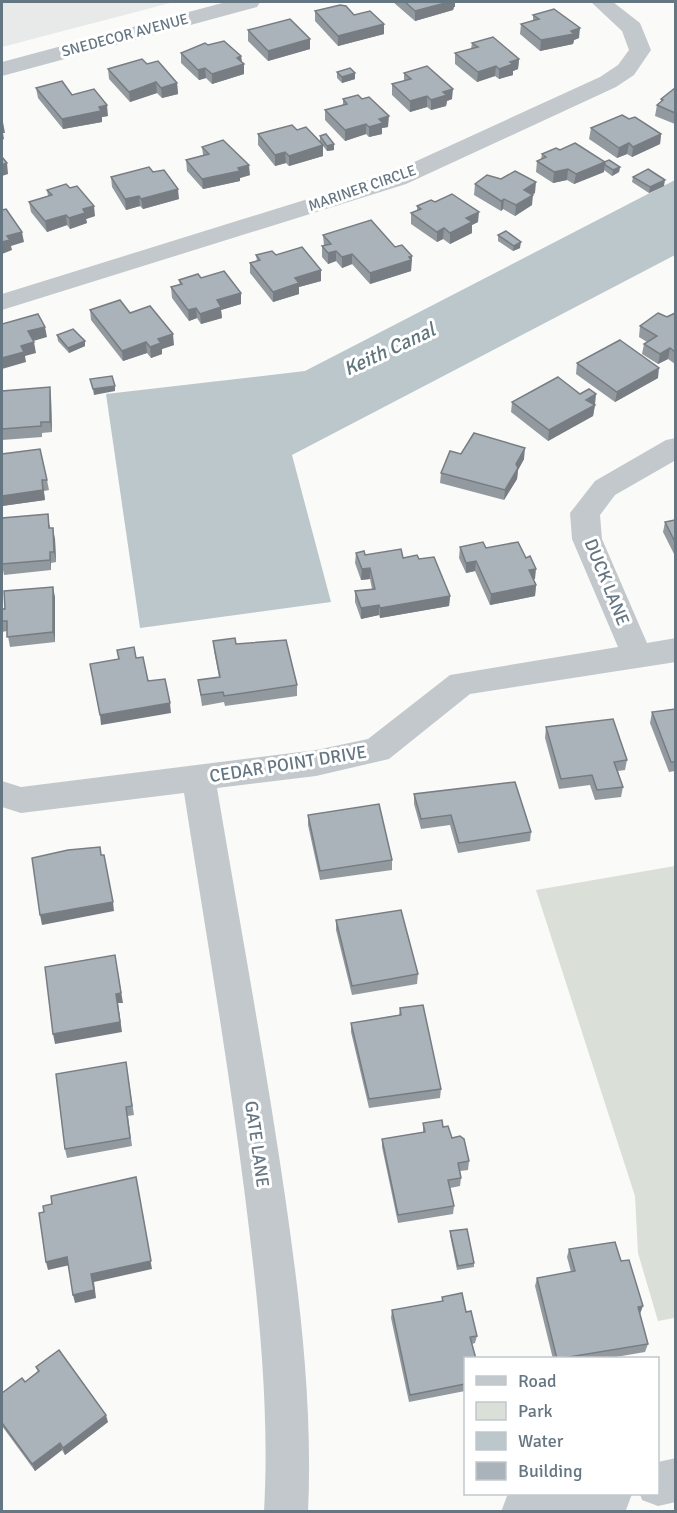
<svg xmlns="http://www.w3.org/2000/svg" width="677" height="1513" viewBox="0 0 677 1513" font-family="Signika,sans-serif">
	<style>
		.built { fill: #e8e9e9 }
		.green { fill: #dadfd7 }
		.water { fill: #bbc7cb }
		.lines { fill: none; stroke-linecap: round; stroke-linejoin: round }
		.minor { fill: #c3c8cc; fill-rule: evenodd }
		.wall { fill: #929a9f }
		.shaded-wall { fill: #777d82 }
		.building { fill: #aab3b9; stroke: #777d82; stroke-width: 1.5 }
		.labels { text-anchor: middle; stroke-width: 6; stroke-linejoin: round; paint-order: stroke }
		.far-street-label { font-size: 15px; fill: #657683; stroke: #fff }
		.street-label { font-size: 18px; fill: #657683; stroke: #fff }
		.water-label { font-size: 20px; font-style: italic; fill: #60757c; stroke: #fff }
	</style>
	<rect width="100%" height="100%" fill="#fafaf8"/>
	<path class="built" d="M2 2H174L2 47Z"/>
	<path class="green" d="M675 866 676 1321 674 1318 658 1321 638 1253 635 1196 536 890Z"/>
	<path class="water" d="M675 180V255L292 455 331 602 140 628 106 394 305 371Z"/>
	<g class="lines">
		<g class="minor">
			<path d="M226 2H260L257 7 2 76V62Z"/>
			<path d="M591 2H613L640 23 651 50 634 75 616 87 406 184 2 310V294L388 174 600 77 618 65 629 50 622 31Z"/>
			<path d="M676 438V460L615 495 600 515 602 539 647 643 676 638V662L470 694 389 759 316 776 217 788C240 924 265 1059 285 1196 300 1300 313 1406 308 1512H264C270 1406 258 1300 245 1196 228 1061 205 927 184 793L21 813 2 807V781L21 787 316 750 368 739 450 675 618 647 572 539 570 513 595 481 666 440Z"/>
			<path d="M676 1458V1502L658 1506 642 1500 640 1494H658V1462Z"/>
			<path d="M514 1494H632L626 1510 621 1512H501L507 1496Z"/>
		</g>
	</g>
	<g class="wall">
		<path d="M393 2H455V7H454L453 10 415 21Z"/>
		<path d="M315 11 384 24V34L338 46 315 21Z"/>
		<path d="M533 15 579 38 574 40 573 44 540 51 520 34 521 24 533 21Z"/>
		<path d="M248 30 310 49 268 61 248 41Z"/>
		<path d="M472 43 519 59 518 69 513 71V75L499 79 495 76 477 82 455 64V53L471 49Z"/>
		<path d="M208 45 241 56 242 62 244 64V74L212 84 206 78 199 80 181 63V53Z"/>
		<path d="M147 64 177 83 178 94 162 98 157 93 130 102 109 79 108 69Z"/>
		<path d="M337 72 355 79 342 83 337 78Z"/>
		<path d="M404 73 452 99 447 101 446 106 431 110 427 107 410 112 392 95V84L404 81Z"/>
		<path d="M36 88 72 95 108 116 102 117V122L63 129 38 98Z"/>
		<path d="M675 88V124L655 116 657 105 661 102V99Z"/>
		<path d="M343 99 388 127 382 128V134L369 137 366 134 345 141 325 120V110L343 105Z"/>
		<path d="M629 119 661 134 660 144 632 157 627 154 617 158 589 139 591 128Z"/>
		<path d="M297 130 320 142V136L334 150 327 151 323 146V156L289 166 286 163 275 166 258 145V134Z"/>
		<path d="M202 147 250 175 240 178V181L203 189 187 171 186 160 203 155Z"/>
		<path d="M560 150 605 162 620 167 619 172 612 176 604 170V172L574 184 567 180 553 183 536 172 537 161 541 159 542 154Z"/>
		<path d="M153 172 179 199 143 209 140 206 126 210 112 187 111 177Z"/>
		<path d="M633 177 664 186 649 193 632 182Z"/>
		<path d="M501 179 535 193 532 194V205L515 216 503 209 501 211 474 195 475 184Z"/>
		<path d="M47 190 95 216 86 219 87 223 70 229 67 225 47 232 31 212 29 202 48 196Z"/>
		<path d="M435 202 478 222 472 225V233L450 244 443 239 437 242 411 224V213L417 211V206Z"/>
		<path d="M323 235 395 247 412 256 411 271 370 284 352 264 342 268 336 261 328 264 322 257V246H324Z"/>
		<path d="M498 235 520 248 513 251 498 241Z"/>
		<path d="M256 255H276L321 270V281L299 287V294L273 302 250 273V263L257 261Z"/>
		<path d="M201 278 241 304 221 310 222 318 201 324 197 318 189 321 172 298 171 287 180 285 179 280Z"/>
		<path d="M90 310 130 313 174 345 162 349V354L151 358 147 353 123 361 91 320Z"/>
		<path d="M675 313V364L668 359 658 364 642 354 644 344 647 342 639 337 640 326Z"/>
		<path d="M57 335 85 341V346L69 353 58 341Z"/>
		<path d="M577 363 658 378 615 402 576 374Z"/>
		<path d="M2 391 51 397 52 432 42 433V437L2 440Z"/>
		<path d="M512 402 595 405 593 416 548 441 511 412Z"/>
		<path d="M2 454 47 480 49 490 44 491 45 500 2 506Z"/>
		<path d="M461 454 524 459 518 470 517 479 504 500 440 483 441 473Z"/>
		<path d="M2 518 50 525V528L55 539 56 562 51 563V570L4 575 2 565Z"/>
		<path d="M675 520V556L663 532 665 522Z"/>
		<path d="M460 547 486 548 535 579H533L536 585 535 596 490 605 475 571 466 573 459 558Z"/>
		<path d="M356 553 365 555 419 559 450 596 449 606 380 618 379 615 361 619 355 602V591L372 589 370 579 361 580 355 563Z"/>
		<path d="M55 597V642L10 647 7 631 2 632V609Z"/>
		<path d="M213 641 236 644 297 685V696L225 706 224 702 202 706 198 680 219 677 214 651Z"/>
		<path d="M675 709V771L669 772 650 723 652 712Z"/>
		<path d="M546 727 627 760 625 770 618 771 623 787 621 797 595 800 590 785 559 789 545 738Z"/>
		<path d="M414 794 531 832 530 841 458 853 450 825 421 829 414 804Z"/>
		<path d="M308 815 392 860V870L320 880 308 825Z"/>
		<path d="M336 920 418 974 417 984 352 995 336 930Z"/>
		<path d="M400 1008 441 1089 440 1098 369 1108 351 1032V1023L399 1015Z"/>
		<path d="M126 1062 134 1115 128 1116 132 1146 67 1158 65 1149Z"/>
		<path d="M423 1123 443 1127 469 1161 468 1170 460 1171 461 1178 460 1186 450 1188 454 1206 453 1214 398 1223 382 1147V1139L423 1132Z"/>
		<path d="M450 1231 474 1263V1267L457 1270 450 1235Z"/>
		<path d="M569 1249 621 1261 640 1314 648 1344 645 1352 604 1359H553L535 1286 537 1278 571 1272 567 1257Z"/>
		<path d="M442 1297 466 1312 477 1336 475 1343 472 1344 465 1359V1391L409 1402 391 1318 392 1310 442 1301Z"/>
		<path d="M36 1367 108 1422 65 1455 62 1450 35 1471 2 1426V1393L25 1382 38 1372Z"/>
	</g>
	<g class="shaded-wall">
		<path d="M449 2H455V7H454L453 10 415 21V11Z"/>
		<path d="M384 24V34L338 46V36Z"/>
		<path d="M580 28 579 38 574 40 573 44 540 51 541 40Z"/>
		<path d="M310 39V49L268 61V51Z"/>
		<path d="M241 56 242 65 244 64V74L212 84V74L237 58Z"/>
		<path d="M519 59 518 69 513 71V75L499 79V69L510 62Z"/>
		<path d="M496 66 495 76 477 82 478 72Z"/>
		<path d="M205 68 206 78 199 80 198 70Z"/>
		<path d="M355 73V79L342 83V77Z"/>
		<path d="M156 82 157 93 130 102 129 92Z"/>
		<path d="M177 83 178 94 162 98 161 88Z"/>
		<path d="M453 89 452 99 447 101 446 106 431 110V100L443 92Z"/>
		<path d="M427 96V107L410 112V101Z"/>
		<path d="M107 105 108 116 102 117V122L63 129 62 119Z"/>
		<path d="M389 116 388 127 382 128V134L369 137V127L379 119Z"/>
		<path d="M3 122 5 133H3L4 139 2 140V123Z"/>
		<path d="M366 124V134L345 141V130Z"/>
		<path d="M661 134 660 144 632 157 633 147Z"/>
		<path d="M629 143 627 154 617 158 619 148Z"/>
		<path d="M334 144V150L327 151V146Z"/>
		<path d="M323 145V156L289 166V156Z"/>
		<path d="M285 152 286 163 275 166V155Z"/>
		<path d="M605 162 604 172 574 184 576 174Z"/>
		<path d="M7 163 8 174 2 176V165Z"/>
		<path d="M249 165 250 175 240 178V181L203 189 202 179Z"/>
		<path d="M620 167 619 172 612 176 613 170Z"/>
		<path d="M568 169 567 180 553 183 554 172Z"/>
		<path d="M665 180 664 186 649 193 650 187Z"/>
		<path d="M536 182 535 193 523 200 524 190Z"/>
		<path d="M178 189 179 199 143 209 141 199Z"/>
		<path d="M533 195 532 205 515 216 516 205Z"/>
		<path d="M139 196 140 206 126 210 125 199Z"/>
		<path d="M504 199 503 209 501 211V201Z"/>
		<path d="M94 206 95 216 86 219 87 223 70 229 69 218 83 209Z"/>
		<path d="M479 212 478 222 472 225V233L450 244V233L466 218Z"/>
		<path d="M66 215 67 225 47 232 45 221Z"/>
		<path d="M444 228 443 239 437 242V232Z"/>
		<path d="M22 232 24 242 11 246 12 250 2 254V242L7 236Z"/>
		<path d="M521 242 520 248 513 251 514 246Z"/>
		<path d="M336 251V261L328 264V253Z"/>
		<path d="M352 254V264L342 268V257Z"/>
		<path d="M412 256 411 271 370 284V273Z"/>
		<path d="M321 270V281L299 287V294L273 302V292L295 278Z"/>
		<path d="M241 293V304L221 310 222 318 201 324 200 314 217 300Z"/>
		<path d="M196 308 197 318 189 321 188 310Z"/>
		<path d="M45 327 47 337 30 342 28 331Z"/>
		<path d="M173 334 174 345 162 349V354L151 358 150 347 158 339Z"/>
		<path d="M85 341V346L69 353 68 348Z"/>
		<path d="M34 342 36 353 25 356 26 362 2 369V358L21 346Z"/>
		<path d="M146 342 147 353 123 361 122 351Z"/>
		<path d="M670 348 668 359 658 364 660 354Z"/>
		<path d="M659 368 658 378 615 402 617 392Z"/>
		<path d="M115 386V391L94 395 93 389Z"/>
		<path d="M50 387 51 397 52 432 50 422Z"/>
		<path d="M596 394 595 405 585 410 586 400Z"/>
		<path d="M595 405 593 416 548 441 549 430Z"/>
		<path d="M525 448 524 459 518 470 517 479 504 500 505 490 516 464Z"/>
		<path d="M42 480 45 500 2 506V496Z"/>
		<path d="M53 528 55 539 56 562 54 552Z"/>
		<path d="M50 552 51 563V570L50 560Z"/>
		<path d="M476 561 475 571 466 573V563Z"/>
		<path d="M370 568V579L361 580 362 569Z"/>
		<path d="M536 569 535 579 527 581 529 570Z"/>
		<path d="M536 585 535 596 490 605 491 594Z"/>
		<path d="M53 587 55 597V642L53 632Z"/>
		<path d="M450 596 449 606 380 618V608Z"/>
		<path d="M379 605V615L361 619V608Z"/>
		<path d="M170 703 171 713 101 725 100 715Z"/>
		<path d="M113 902 114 911 42 925 40 915Z"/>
		<path d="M115 955 123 1003H118L122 1032 55 1044 53 1034 116 994Z"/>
		<path d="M137 1186 152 1269 94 1282 96 1298 75 1303 73 1295 91 1274Z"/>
		<path d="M67 1257 70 1265 48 1270 46 1262Z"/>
		<path d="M643 1306 640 1314 638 1307Z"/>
		<path d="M106 1415 108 1422 65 1455 63 1448Z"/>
		<path d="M60 1443 62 1450 35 1471 32 1464Z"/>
	</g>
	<g class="building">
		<path d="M405 2H449L415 11Z"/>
		<path d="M340 5 346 6 354 15 370 11 384 24 338 36 315 11Z"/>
		<path d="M554 9 580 28 571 31 574 34 541 40 521 24 539 19 533 15Z"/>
		<path d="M290 19 310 39 268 51 248 30Z"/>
		<path d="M493 37 519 59 510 62 513 64 499 69 496 66 478 72 455 53 478 47 472 43Z"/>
		<path d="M224 41 241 56 237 58 244 64 212 74 205 68 198 70 181 53 205 43 208 45Z"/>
		<path d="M142 59 147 64 158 61 177 83 161 88 156 82 129 92 108 69Z"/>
		<path d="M427 66 453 89 443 92 447 95 431 100 427 96 410 101 392 84 411 79 404 73Z"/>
		<path d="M350 68 355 73 342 77 337 72Z"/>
		<path d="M62 81 72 95 94 89 107 105 99 107 101 111 62 119 36 88Z"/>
		<path d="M675 88V113L657 105 663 100 661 99Z"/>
		<path d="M358 95 362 99 369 97 389 116 379 119 383 123 369 127 366 124 345 130 325 110 347 104 343 99Z"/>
		<path d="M622 115 629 119 635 117 661 134 633 147 629 143 619 148 591 128Z"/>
		<path d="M292 125 297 130 306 127 323 145 289 156 285 152 275 155 258 134Z"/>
		<path d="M326 134 334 144 327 146 320 136Z"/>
		<path d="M223 140 249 165 238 168 240 171 202 179 186 160 209 154 202 147Z"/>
		<path d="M575 143 605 162 576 174 568 169 554 172 537 161 546 157 542 154 556 148 560 150Z"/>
		<path d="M2 157 7 163 2 165Z"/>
		<path d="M609 160 620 167 613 170 605 165V162L602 163Z"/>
		<path d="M149 167 153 172 164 170 178 189 141 199 139 196 125 199 111 177Z"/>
		<path d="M648 169 665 180 650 187 633 177Z"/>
		<path d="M515 171 536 182 524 190 533 195 516 205 504 199 501 201 475 184 487 175 501 179Z"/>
		<path d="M66 184 70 188 77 186 94 206 83 209 85 213 69 218 66 215 45 221 29 202 52 195 47 190Z"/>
		<path d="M452 194 479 212 466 218 472 222 450 233 444 228 437 232 411 213 421 209 417 206 431 200 435 202Z"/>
		<path d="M6 209 22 232 7 236 10 240 2 242V210Z"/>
		<path d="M371 220 395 247 402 245 412 256 409 257 411 260 370 273 352 254 342 257 336 251 328 253 322 246 331 244 323 235Z"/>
		<path d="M506 231 521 242 514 246 498 235Z"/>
		<path d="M302 247 321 270 295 278 299 283 273 292 250 263 260 260 256 255 272 251 276 255Z"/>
		<path d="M224 271 241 293 217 300 221 307 200 314 196 308 188 310 171 287 182 284 179 280 198 274 201 278Z"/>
		<path d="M120 300 130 313 150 306 173 334 158 339 161 343 150 347 146 342 122 351 90 310Z"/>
		<path d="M658 313 667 317 675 313V352L670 348 660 354 644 344 657 336 640 326Z"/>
		<path d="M38 314 45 327 28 331 34 342 21 346 24 352 2 358V324Z"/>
		<path d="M73 329 85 341 68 348 57 335Z"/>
		<path d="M620 340 659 368 617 392 577 363Z"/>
		<path d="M112 376 115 386 93 389 90 379Z"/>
		<path d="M558 377 580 394 589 389 596 394 586 400 595 405 549 430 512 402Z"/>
		<path d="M50 387V422H41V426L2 429V391Z"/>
		<path d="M474 433 525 448 516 464 518 468 505 490 441 473 450 451 461 454Z"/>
		<path d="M40 449 47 480H42L43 490 2 496V454Z"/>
		<path d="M48 514 49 528H53L54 552H50V560L2 564V518Z"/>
		<path d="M675 520V542L665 522Z"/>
		<path d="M483 542 486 548 518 542 526 558 530 556 536 569 529 570 536 585 491 594 476 561 466 563 460 547Z"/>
		<path d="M401 549 403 558 417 555 419 559 434 557 450 596 380 608 379 605 361 608 355 591 375 589 370 568 362 569 356 553 364 551 365 555Z"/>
		<path d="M53 587V632L7 637V621H2V609H5L4 591Z"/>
		<path d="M235 638 236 644 286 640 297 685 224 696 223 692 201 695 198 680 220 677 213 641Z"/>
		<path d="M134 647 136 658 143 657 148 681 165 679 170 703 100 715 90 664 119 659 117 650Z"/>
		<path d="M675 709V762H671L652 712Z"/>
		<path d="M613 719 627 760 614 762 623 787 597 790 592 775 561 779 546 727Z"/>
		<path d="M515 782 531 832 459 843 451 815 421 819 414 794Z"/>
		<path d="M379 804 392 860 320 871 308 815Z"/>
		<path d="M100 847 101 855H104L113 902 40 915 32 858 68 850Z"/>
		<path d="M401 910 418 974 352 986 336 920Z"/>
		<path d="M115 955 121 993 116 994 120 1022 53 1034 45 967Z"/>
		<path d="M423 1005 441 1089 369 1099 351 1023 401 1015 400 1008Z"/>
		<path d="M126 1062 132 1106 126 1107 130 1138 65 1149 56 1074Z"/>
		<path d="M442 1120 443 1127 448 1126 452 1138 460 1136 464 1139 469 1161 458 1163 461 1178 448 1180 454 1206 398 1215 382 1139 425 1132 423 1123Z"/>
		<path d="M136 1177 151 1261 91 1274 94 1290 73 1295 67 1257 46 1262 39 1213 44 1212 43 1206 52 1204 51 1196Z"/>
		<path d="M467 1229 474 1263 458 1266 450 1231Z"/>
		<path d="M615 1242 621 1261 629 1260 643 1306 638 1307 648 1344 557 1359 537 1278 575 1271 569 1249Z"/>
		<path d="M462 1293 466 1312 471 1311 477 1336 470 1337 476 1359H465V1384L410 1395 392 1310 443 1301 442 1297Z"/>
		<path d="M59 1350 106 1415 63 1448 60 1443 32 1464 2 1423V1393L22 1378 25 1382 39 1371 36 1367Z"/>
	</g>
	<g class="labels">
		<g class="far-street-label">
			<text transform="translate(125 35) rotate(-15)" y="5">SNEDECOR AVENUE</text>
			<text transform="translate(362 188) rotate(-19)" y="5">MARINER CIRCLE</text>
		</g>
		<g class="street-label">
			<text transform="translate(607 582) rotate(68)" y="6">DUCK LANE</text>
			<text transform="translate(288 764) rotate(-9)" y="6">CEDAR POINT DRIVE</text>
			<text transform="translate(257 1144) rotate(82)" y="6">GATE LANE</text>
		</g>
		<g class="water-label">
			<text transform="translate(389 349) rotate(-25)" y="7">Keith Canal</text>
		</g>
	</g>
	<rect width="677" height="1513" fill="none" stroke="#657683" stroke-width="6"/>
	<rect x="464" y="1357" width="195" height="138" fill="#ffffff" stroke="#c1c8cd" stroke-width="1.5"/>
	<rect x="476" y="1376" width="30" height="9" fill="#c3c8cc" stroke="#c1c8cd" stroke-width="1.5"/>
	<text x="518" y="1387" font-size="18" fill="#657683">Road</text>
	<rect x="476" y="1402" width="30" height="18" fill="#dadfd7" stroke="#c1c8cd" stroke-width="1.5"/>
	<text x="518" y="1417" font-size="18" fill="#657683">Park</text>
	<rect x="476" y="1432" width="30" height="18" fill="#bbc7cb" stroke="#c1c8cd" stroke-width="1.5"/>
	<text x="518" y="1447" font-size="18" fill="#657683">Water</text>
	<rect x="476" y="1462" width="30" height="18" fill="#aab3b9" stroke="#c1c8cd" stroke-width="1.5"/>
	<text x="518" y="1477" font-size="18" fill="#657683">Building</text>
</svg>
